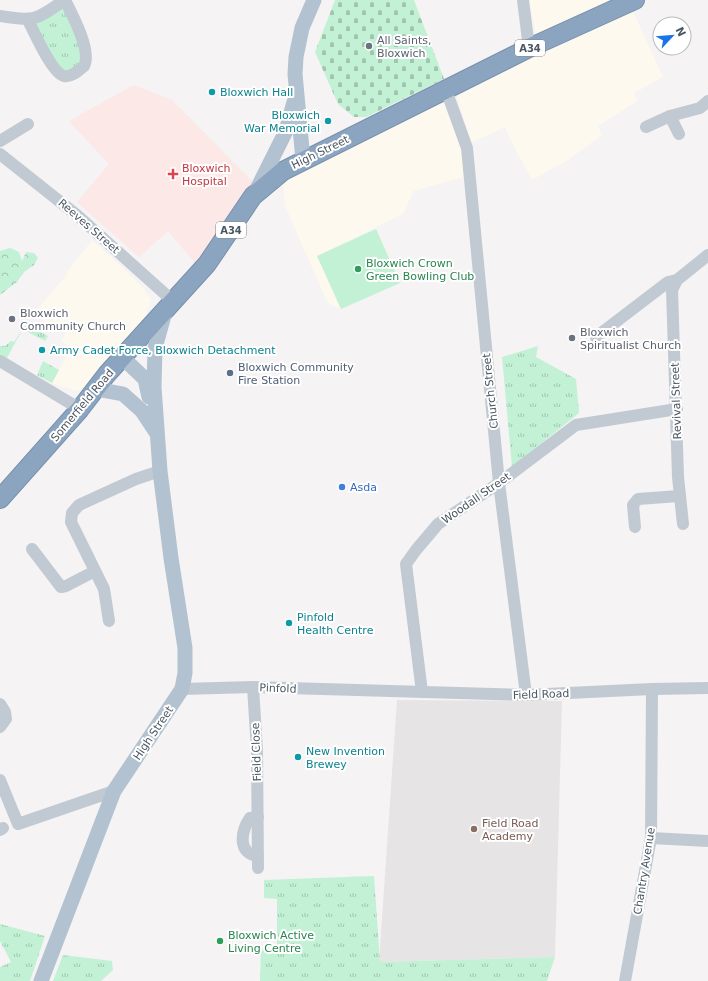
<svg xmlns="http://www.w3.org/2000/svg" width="708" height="981" viewBox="0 0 708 981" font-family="'DejaVu Sans',sans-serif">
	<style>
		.commercial { fill: #fdf9ef }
		.education { fill: #e6e4e5 }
		.medical { fill: #fce8e6 }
		.grass { fill: url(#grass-tufts) }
		.forest { fill: url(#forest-crowns) }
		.cemetery { fill: url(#cemetery-stones) }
		.pitch { fill: #c3f1d5 }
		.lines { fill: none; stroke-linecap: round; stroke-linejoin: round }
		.highway-casing { stroke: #7690ad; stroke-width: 20 }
		.minor { stroke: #c1cad2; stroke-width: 12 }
		.major { stroke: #b3c2d1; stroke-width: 15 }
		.highway { stroke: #8ba5c1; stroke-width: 18 }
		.worship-dot { fill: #6b7280; stroke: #fff; stroke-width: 1.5 }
		.culture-dot { fill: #0f9aa8; stroke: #fff; stroke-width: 1.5 }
		.health-dot { fill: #e0444e; stroke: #fff; stroke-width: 1.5 }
		.leisure-dot { fill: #2e9e5b; stroke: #fff; stroke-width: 1.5 }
		.service-dot { fill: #5c6f8a; stroke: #fff; stroke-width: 1.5 }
		.shop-dot { fill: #3f7fe0; stroke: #fff; stroke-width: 1.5 }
		.education-dot { fill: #8d6e63; stroke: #fff; stroke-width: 1.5 }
		.labels { text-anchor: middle; stroke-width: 4; stroke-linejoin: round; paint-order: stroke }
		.shield { fill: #fff; stroke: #808990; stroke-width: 1 }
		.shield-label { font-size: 10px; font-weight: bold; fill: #4a5661 }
		.worship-label { font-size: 11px; fill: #5b616d; stroke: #fff; text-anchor: start }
		.culture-label { font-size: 11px; fill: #0d838f; stroke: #fff; text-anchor: start }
		.street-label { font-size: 11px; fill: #4a5661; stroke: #fff }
		.health-label { font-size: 11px; fill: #be3a42; stroke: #fff; text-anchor: start }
		.leisure-label { font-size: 11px; fill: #27864d; stroke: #fff; text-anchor: start }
		.service-label { font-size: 11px; fill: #4e5e75; stroke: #fff; text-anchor: start }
		.shop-label { font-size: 11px; fill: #366cbe; stroke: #fff; text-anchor: start }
		.education-label { font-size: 11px; fill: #785e54; stroke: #fff; text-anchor: start }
	</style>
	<defs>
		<pattern id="grass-tufts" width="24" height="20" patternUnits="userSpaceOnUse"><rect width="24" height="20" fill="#c3f1d5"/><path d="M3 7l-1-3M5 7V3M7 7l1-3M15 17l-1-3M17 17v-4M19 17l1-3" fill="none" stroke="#a0c6b0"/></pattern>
		<pattern id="forest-crowns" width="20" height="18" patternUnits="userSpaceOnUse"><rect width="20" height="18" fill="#c3f1d5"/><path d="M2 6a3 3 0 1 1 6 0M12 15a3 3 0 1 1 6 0" fill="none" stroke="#a0c6b0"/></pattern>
		<pattern id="cemetery-stones" width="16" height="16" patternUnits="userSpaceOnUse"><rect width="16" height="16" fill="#c3f1d5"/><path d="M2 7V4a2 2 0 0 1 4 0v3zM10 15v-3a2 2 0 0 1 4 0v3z" fill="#a0c6b0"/></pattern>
	</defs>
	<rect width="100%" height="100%" fill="#f5f3f3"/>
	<g class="commercial">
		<path d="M529 0H617L536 37Z"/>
		<path d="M631 7 663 77 634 93 637 101 598 126 602 135 568 160 532 180 509 137 505 127 471 143 457 96Z"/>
		<path d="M445 102 462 152 464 177 414 191 403 214 317 256 341 309 333 306 327 302 285 206 283 184 294 173 344 147Z"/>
		<path d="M92 240 126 270 144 289 151 300 146 315 83 390 76 391 52 383 71 347 63 342 60 343 66 333 34 316 35 312 66 276 67 272Z"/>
	</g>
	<path class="education" d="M397 700 562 701 555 957 379 962Z"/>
	<path class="medical" d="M134 85 172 100 256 185 196 264 168 231 139 257 77 202 109 164 69 121Z"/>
	<g class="grass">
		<path d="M65 5 84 62 69 71 62 72 33 24Z"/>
		<path d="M26 324 48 336 45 341 24 330Z"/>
		<path d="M22 330 7 358 0 355V346H5L11 341 14 342Z"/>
		<path d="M538 346 536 357 576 379 579 413 512 467 502 357Z"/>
		<path d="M43 361 59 370 52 383 37 375Z"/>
		<path d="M374 876 380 962 555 957 547 981H260L261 950 277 949V899L264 898V880Z"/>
		<path d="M0 924 45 936 30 981H0V967L11 962 0 941Z"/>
		<path d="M63 955 112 961 113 970 101 981H53Z"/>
	</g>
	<path class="forest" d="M10 248 19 252 22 261 26 252 34 253 38 258 34 265 24 272 17 282 0 295V251Z"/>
	<path class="cemetery" d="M335 0H414L444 79 366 117H354L338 104 315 52Z"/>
	<path class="pitch" d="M376 229 400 283 341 309 317 256Z"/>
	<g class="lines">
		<defs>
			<path id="highway" d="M0 499 80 409 107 374 207 264 253 196 283 171 529 48 635 0"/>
		</defs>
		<use href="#highway" class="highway-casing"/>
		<g class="minor">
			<path d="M523 0 529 48"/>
			<path d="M0 16C34 21 35 21 63 1L66 2C73 16 92 52 84 66 79 70 71 78 64 76 52 73 34 32 28 20"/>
			<path d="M446 90 467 148 499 483 526 695"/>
			<path d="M670 116 679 134"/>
			<path d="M646 127 670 116 700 108 708 101"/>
			<path d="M0 141 28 124"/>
			<path d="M0 154 78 216 174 302"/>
			<path d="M596 337 668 282 677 280"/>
			<path d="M0 361 80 409"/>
			<path d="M683 524 678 477 672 290 677 280 708 255"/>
			<path d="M635 527 633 505 638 499 679 496"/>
			<path d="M32 549 61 587 66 586 95 571"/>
			<path d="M109 621 104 589 71 522 72 513 79 505 136 479 160 471"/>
			<path d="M253 687 257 751 258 868"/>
			<path d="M182 689 253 687 526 695 652 689 708 688"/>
			<path d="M422 692 406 564 416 550 438 524 499 483 576 425 677 409"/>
			<path d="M0 704 5 712 6 719 0 727"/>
			<path d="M0 780 18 824 114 791"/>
			<path d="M258 817 250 818C241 831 237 854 258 856"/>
			<path d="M0 830 3 828"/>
			<path d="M651 838 708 841"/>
			<path d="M625 981 651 838 652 689"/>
		</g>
		<g class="major">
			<path d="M303 160 295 74 296 57 302 28 314 0"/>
			<path d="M255 193 286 131 294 102"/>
			<path d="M123 358 145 379 149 397"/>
			<path d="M96 389 123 394 142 411 156 432"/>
			<path d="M41 981 114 791 182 689 185 673V648L171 558 160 471 154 387 155 348 165 312"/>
		</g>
		<use href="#highway" class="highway"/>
	</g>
	<g class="worship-dot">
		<circle cx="369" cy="46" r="4"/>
		<circle cx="12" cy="319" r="4"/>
		<circle cx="572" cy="338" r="4"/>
	</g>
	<g class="culture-dot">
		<circle cx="212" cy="92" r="4"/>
		<circle cx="328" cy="121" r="4"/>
		<circle cx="42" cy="350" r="4"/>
		<circle cx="289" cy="623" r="4"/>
		<circle cx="298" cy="757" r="4"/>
	</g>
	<path class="health-dot" d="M171 168h4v4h4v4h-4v4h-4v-4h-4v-4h4z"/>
	<g class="leisure-dot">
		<circle cx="358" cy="269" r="4"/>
		<circle cx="220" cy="941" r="4"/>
	</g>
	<circle class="service-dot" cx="230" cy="373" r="4"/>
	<circle class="shop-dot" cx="342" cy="487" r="4"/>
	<circle class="education-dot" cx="474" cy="829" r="4"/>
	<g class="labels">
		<g class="shield">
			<rect x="515" y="40" width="30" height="16" rx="3"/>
			<rect x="216" y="222" width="30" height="16" rx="3"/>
		</g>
		<g class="shield-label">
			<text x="530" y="52">A34</text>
			<text x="231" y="234">A34</text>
		</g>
		<g class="worship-label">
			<text x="377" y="44">All Saints,<tspan x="377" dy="13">Bloxwich</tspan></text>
			<text x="20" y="317">Bloxwich<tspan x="20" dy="13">Community Church</tspan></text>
			<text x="580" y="336">Bloxwich<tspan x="580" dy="13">Spiritualist Church</tspan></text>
		</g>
		<g class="culture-label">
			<text x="220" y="96">Bloxwich Hall</text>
			<text x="320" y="119" text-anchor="end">Bloxwich<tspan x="320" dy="13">War Memorial</tspan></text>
			<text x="50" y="354">Army Cadet Force, Bloxwich Detachment</text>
			<text x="297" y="621">Pinfold<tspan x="297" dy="13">Health Centre</tspan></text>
			<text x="306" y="755">New Invention<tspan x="306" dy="13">Brewey</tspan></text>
		</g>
		<g class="street-label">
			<text transform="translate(320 152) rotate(-26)" y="4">High Street</text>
			<text transform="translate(89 226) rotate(41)" y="4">Reeves Street</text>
			<text transform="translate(490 391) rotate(-96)" y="4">Church Street</text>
			<text transform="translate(676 401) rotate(-92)" y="4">Revival Street</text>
			<text transform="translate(82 405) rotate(-50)" y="4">Somerfield Road</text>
			<text transform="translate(476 498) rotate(-35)" y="4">Woodall Street</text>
			<text transform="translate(278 688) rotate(2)" y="4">Pinfold</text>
			<text transform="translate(541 694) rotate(-2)" y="4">Field Road</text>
			<text transform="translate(153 733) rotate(-56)" y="4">High Street</text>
			<text transform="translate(256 752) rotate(-92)" y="4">Field Close</text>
			<text transform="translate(644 871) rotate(-81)" y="4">Chantry Avenue</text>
		</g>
		<g class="health-label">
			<text x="182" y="172">Bloxwich<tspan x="182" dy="13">Hospital</tspan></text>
		</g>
		<g class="leisure-label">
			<text x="366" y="267">Bloxwich Crown<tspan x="366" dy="13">Green Bowling Club</tspan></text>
			<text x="228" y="939">Bloxwich Active<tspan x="228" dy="13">Living Centre</tspan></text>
		</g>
		<g class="service-label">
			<text x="238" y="371">Bloxwich Community<tspan x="238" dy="13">Fire Station</tspan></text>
		</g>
		<g class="shop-label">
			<text x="350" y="491">Asda</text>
		</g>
		<g class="education-label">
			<text x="482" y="827">Field Road<tspan x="482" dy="13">Academy</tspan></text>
		</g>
	</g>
	<g transform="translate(672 36) rotate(64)"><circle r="19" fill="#ffffff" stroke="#b7bbc0"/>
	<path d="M0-3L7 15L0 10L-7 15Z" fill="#1a73e8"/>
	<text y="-6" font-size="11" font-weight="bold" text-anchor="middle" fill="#4a5661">N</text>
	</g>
</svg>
